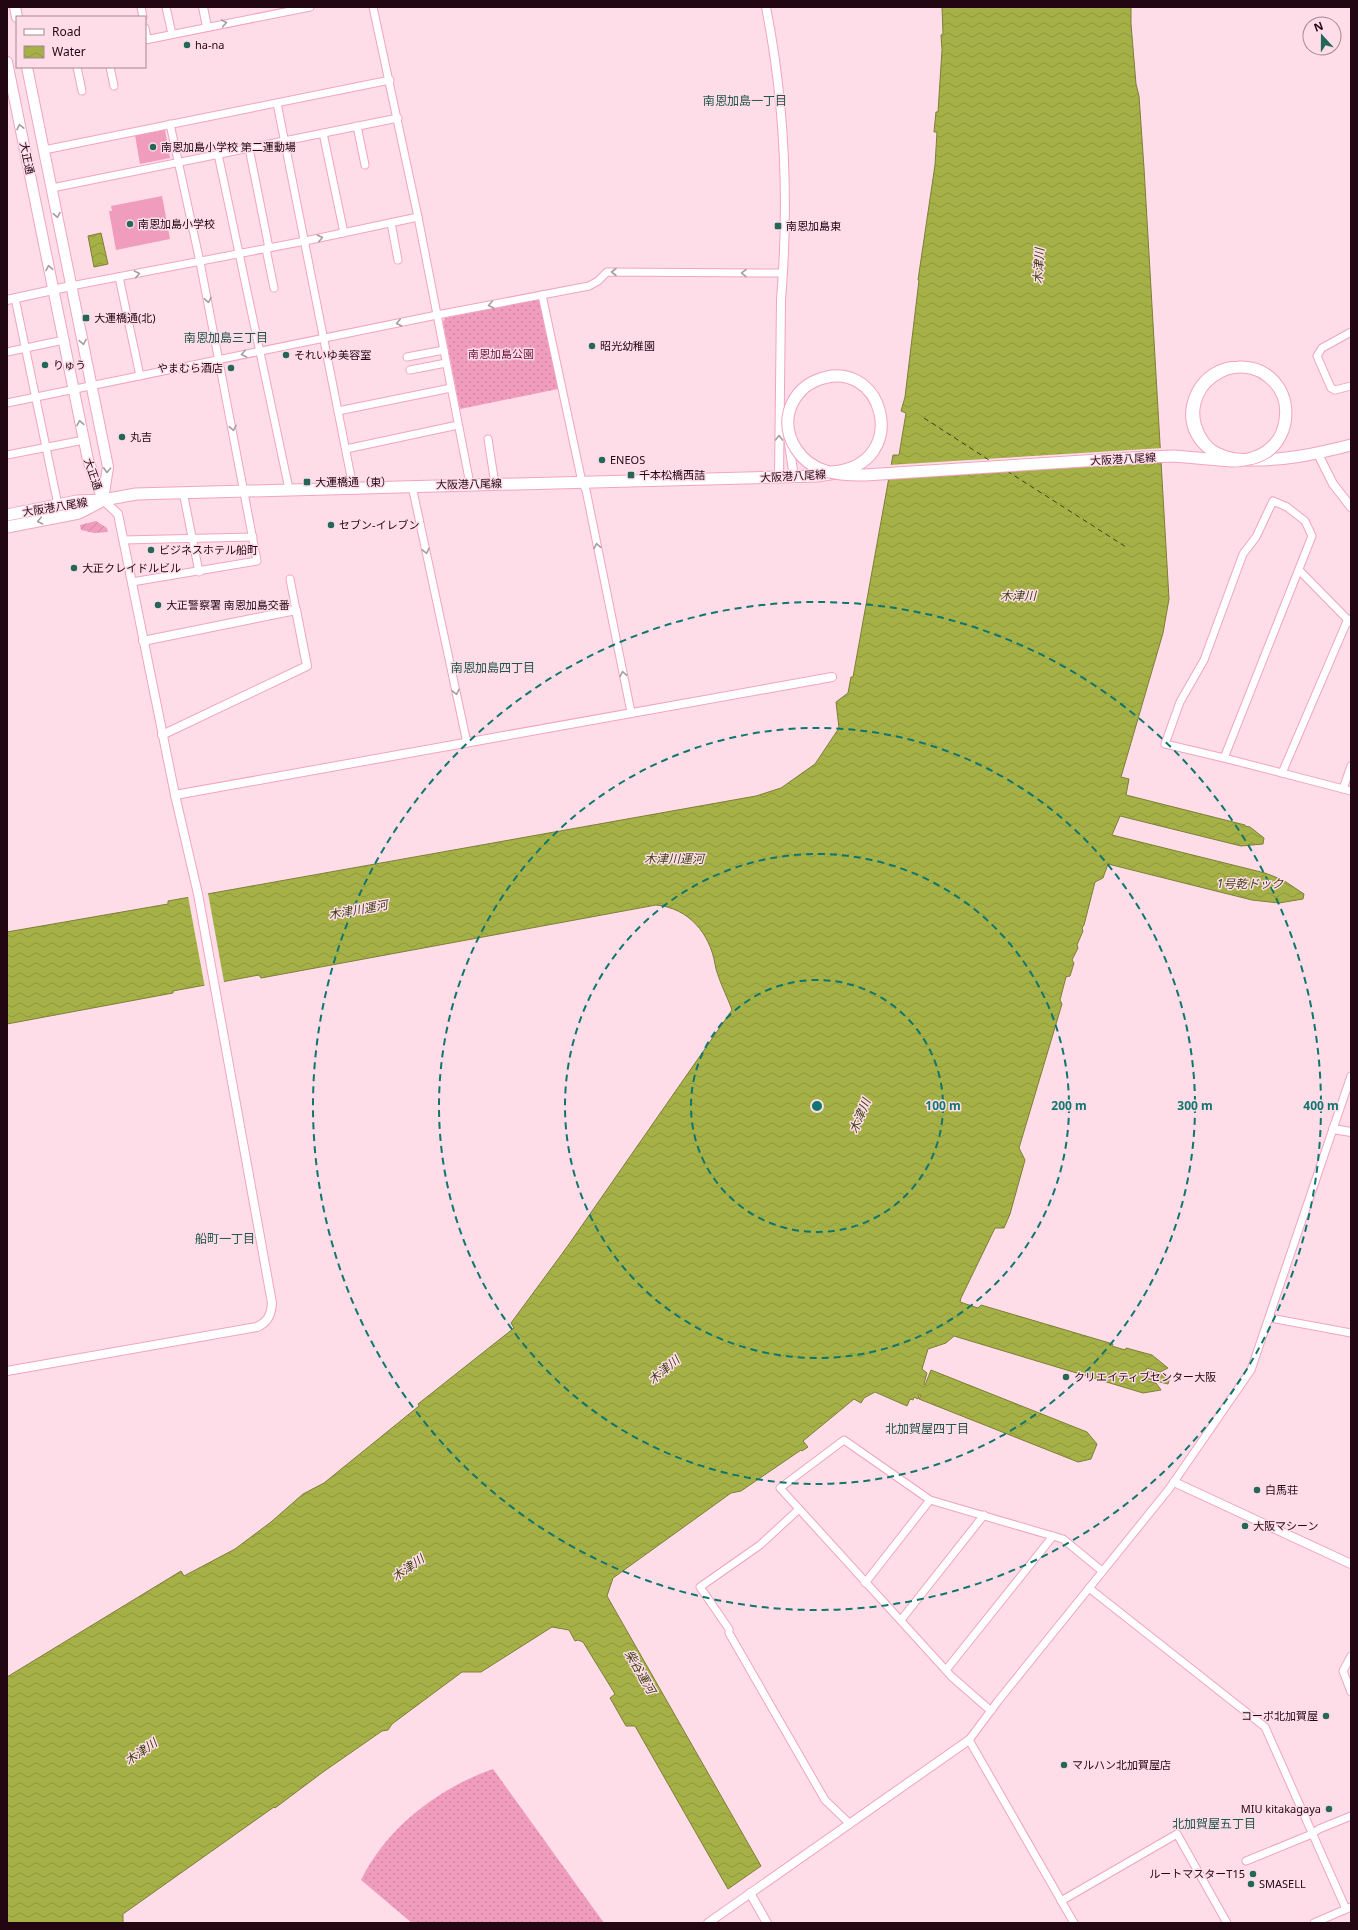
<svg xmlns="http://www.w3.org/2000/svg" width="1358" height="1930" viewBox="0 0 1358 1930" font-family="'Noto Sans','Noto Sans JP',sans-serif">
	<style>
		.grass { fill: url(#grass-dots) }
		.garden { fill: url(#garden-furrows) }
		.pitch { fill: #f09cbc }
		.water { fill: url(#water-waves); stroke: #7e7e37 }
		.pier { fill: #fedce8 }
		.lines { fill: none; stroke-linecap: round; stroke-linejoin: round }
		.ferry { stroke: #3c4116; stroke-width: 1; stroke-dasharray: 5 4; stroke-linecap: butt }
		.minor-casing { stroke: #f2a4c2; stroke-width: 9 }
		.tertiary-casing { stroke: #f2a4c2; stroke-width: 10 }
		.secondary-casing { stroke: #f2a4c2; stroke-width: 12 }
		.primary-casing { stroke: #f2a4c2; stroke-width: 13 }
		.minor { stroke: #fff; stroke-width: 7 }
		.tertiary { stroke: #fff; stroke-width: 8 }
		.secondary { stroke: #fff; stroke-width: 10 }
		.primary { stroke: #fff; stroke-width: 11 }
		.primary-bridge-casing { stroke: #f2a4c2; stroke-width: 13; stroke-linecap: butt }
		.primary-bridge { stroke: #fff; stroke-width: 11 }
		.oneway { stroke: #a79ca1 }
		.ring { fill: none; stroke: #0f766e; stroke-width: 2; stroke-dasharray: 7 5 }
		.poi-dot { fill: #246758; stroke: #fedce8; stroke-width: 1.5 }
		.labels { text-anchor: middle; stroke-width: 3; stroke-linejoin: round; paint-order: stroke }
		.poi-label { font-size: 11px; fill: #220713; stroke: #fedce8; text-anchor: start }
		.street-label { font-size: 11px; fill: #220713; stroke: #fedce8 }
		.park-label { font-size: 11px; fill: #6d1441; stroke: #fedce8 }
		.neighbourhood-label { font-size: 12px; fill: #1f5447; stroke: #fedce8 }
		.water-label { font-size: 12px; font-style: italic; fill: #3c4116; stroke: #fedce8 }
		.centre { fill: #0f766e; stroke: #fedce8; stroke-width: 2 }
		.ring-label { font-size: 12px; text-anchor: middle; font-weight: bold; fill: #0f766e; stroke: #fedce8; stroke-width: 3; stroke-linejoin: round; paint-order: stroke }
	</style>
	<defs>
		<pattern id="grass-dots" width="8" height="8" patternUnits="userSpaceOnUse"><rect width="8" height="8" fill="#f09cbc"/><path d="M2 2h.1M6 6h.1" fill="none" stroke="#ce85a1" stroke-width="1.8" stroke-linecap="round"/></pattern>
		<pattern id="garden-furrows" width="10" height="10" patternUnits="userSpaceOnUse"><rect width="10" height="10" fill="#f09cbc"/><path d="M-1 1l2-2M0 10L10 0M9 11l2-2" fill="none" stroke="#ce85a1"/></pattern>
		<pattern id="water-waves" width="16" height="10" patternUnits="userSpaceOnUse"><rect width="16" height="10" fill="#a5b147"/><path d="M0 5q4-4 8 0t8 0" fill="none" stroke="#8e973d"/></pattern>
	</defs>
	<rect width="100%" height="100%" fill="#fedce8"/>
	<g class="grass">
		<path d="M540 299 558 389 460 409 443 322 445 318Z"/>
		<path d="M493 1769 604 1923H412L361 1880C387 1827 439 1788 493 1769Z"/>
	</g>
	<path class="garden" d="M96 521 107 528 108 532 94 533 81 530 80 525Z"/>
	<g class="pitch">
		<path d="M165 130 170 158 140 164 135 135Z"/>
		<path d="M162 196 170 239 116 250 109 211H112L111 206Z"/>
	</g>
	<g class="water">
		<path d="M942 7H1131V24L1136 84 1139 96 1144 168 1169 599 1163 633 1121 777 1129 779 1126 795 1245 825V826L1250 827 1264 838 1263 844 1241 846 1120 816 1112 835 1265 873 1283 880 1304 894 1303 899 1279 903 1252 900 1108 864 1103 878 1095 882 1084 925 1082 928 1083 931 1077 945 1078 948 1072 960 1074 963 1070 976 1066 977 1060 1000 1062 1004 1019 1148 1025 1160 1010 1214 1004 1228H995L961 1298 960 1302 978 1308 981 1305 1113 1344 1112 1346 1125 1350 1126 1348 1152 1355 1168 1368 1160 1372 1147 1368 1146 1370 1170 1377 1168 1384 1144 1378V1380L1156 1383 1161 1390 1143 1393 954 1336 946 1343 928 1349 922 1369 927 1373 924 1384 925 1385 931 1370 1087 1432 1097 1444 1091 1459 1078 1462 919 1399 921 1395H919L918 1399 914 1397 913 1400 910 1399 907 1406 875 1392 864 1398 861 1403 854 1399 803 1441 808 1447 802 1451 801 1450 741 1491 731 1493 613 1578 607 1596 761 1866 728 1889 635 1726H626L610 1698 615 1694 583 1642 578 1640 575 1641 569 1630 552 1627 481 1672H462L392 1724 388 1730 382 1731 323 1772 275 1808 274 1807 123 1914V1923H7V1677L181 1571 184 1576 235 1549 271 1522 303 1494 324 1483 419 1406 418 1404 514 1328 511 1323 567 1247 732 1010C727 996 717 977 715 964 710 934 689 908 656 905L261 978 259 975 173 991V993L7 1024V932L168 904V901L756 796 781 788 815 764 839 728 836 702 848 693 851 677H853L893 455H899L906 413 901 411 905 397 919 280H918L935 165 937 132H934L936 112H938L942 50 941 35 943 34Z"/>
		<path d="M101 233 108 264 94 267 88 236Z"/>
	</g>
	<g class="pier">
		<path d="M1163 448 1162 462 886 479 889 465Z"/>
		<path d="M208 893 224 982 205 988 188 896Z"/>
	</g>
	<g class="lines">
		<g class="ferry">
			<path d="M924 418 992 462"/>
			<path d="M1007 471 1126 547"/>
		</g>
		<defs>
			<g id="minor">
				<path d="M141 7 143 17"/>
				<path d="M166 7 172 34"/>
				<path d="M373 7 418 217 470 484"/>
				<path d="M145 28 147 39"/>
				<path d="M145 40 310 7"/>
				<path d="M77 67 82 91"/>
				<path d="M110 67 114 86"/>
				<path d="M277 103 353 487"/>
				<path d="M357 126 365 165"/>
				<path d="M323 133 344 233"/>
				<path d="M249 148 269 248"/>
				<path d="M44 150 390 80"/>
				<path d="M218 154 289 489"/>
				<path d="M52 188 398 118"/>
				<path d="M391 223 398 260"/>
				<path d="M266 249 274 288"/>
				<path d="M119 277 140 376"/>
				<path d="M71 286 305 241 418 217"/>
				<path d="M542 295 582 482 586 490 631 712"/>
				<path d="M15 298 58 505"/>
				<path d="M1351 332 1322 348 1317 356 1331 388 1335 390 1351 386"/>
				<path d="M7 352 64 340"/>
				<path d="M407 357 444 350"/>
				<path d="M410 370 446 363"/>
				<path d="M7 403 437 315 589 286 598 281 607 272 783 273"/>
				<path d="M338 411 451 388"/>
				<path d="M488 439 495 484"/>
				<path d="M346 449 458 425"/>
				<path d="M7 455 84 440"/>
				<path d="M412 486 467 743"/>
				<path d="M183 492 199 572"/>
				<path d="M123 540 253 537"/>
				<path d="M1300 571 1350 622"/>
				<path d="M290 579 296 610"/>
				<path d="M132 582 257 561 200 262 170 124"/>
				<path d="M1224 758 1312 536 1305 521 1287 507 1273 501 1256 537 1243 554 1204 660 1180 702 1165 744 1224 758 1351 791"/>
				<path d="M1282 773 1348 619"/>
				<path d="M1343 789 1351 766"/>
				<path d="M1270 1318 1351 1333"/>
				<path d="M930 1500 844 1440 780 1488 952 1677 991 1711"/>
				<path d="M799 1509 760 1545 700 1587 729 1629V1633L825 1800 850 1824"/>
				<path d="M865 1583 930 1500 1063 1539 1102 1571"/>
				<path d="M1089 1588 1265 1727 1346 1909"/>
				<path d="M901 1620 984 1515"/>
				<path d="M1351 1656 1343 1671 1351 1692"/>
				<path d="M946 1670 1053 1536"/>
				<path d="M1246 1861 1312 1834 1319 1829 1351 1816"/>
				<path d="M1061 1901 1177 1834 1227 1923"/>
				<path d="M1074 1923 969 1740 998 1701 1169 1489 1251 1370 1351 1076"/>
				<path d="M1314 1923 1351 1907"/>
			</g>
			<g id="tertiary">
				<path d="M203 7 207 27"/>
				<path d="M766 7C785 103 789 202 781 300L779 477"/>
				<path d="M7 300 71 286"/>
				<path d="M788 437 794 477"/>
				<path d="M1318 454 1333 484 1351 507"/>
				<path d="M143 641 296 610 307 666 162 735"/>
				<path d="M175 795 832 677"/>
				<path d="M1333 1129 1351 1132"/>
				<path d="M7 1371 257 1327C268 1322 271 1315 272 1303L198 894 175 795 118 514 103 500"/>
				<path d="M1174 1482 1351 1564"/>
				<path d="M750 1893 767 1923"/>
				<path d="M708 1923 969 1740"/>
			</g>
			<g id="secondary">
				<path d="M15 7 17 17"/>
				<path d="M7 62 88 460 103 500"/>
				<path d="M27 67 108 467 103 500"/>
			</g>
			<g id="primary">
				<path d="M1247 460C1283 461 1316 454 1351 445"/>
				<path d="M7 515 77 501 103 500 136 494 779 477 817 476 836 473"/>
				<path d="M7 527 79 513 100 502"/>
			</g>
		</defs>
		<use href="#minor" class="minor-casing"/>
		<use href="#tertiary" class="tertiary-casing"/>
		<use href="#secondary" class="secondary-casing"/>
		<use href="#primary" class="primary-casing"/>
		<use href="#minor" class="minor"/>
		<use href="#tertiary" class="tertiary"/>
		<use href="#secondary" class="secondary"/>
		<use href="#primary" class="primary"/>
		<defs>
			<path id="primary-bridge" d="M832 472C914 465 883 351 815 381 802 387 793 398 789 412 783 438 801 464 826 471 838 475 852 475 865 475L1147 457 1174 456 1231 461C1307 461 1299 364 1238 367 1221 367 1205 377 1197 393 1167 456 1274 491 1285 420 1287 407 1284 393 1275 383 1237 341 1172 389 1201 438 1209 452 1223 458 1239 460"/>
		</defs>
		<use href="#primary-bridge" class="primary-bridge-casing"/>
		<use href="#primary-bridge" class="primary-bridge"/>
	</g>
	<defs><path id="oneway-chevron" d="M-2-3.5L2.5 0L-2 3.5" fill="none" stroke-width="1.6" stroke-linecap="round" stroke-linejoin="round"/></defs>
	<g class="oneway">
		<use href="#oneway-chevron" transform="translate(224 23) rotate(-11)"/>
		<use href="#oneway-chevron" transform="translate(20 127) rotate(-102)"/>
		<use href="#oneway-chevron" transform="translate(57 215) rotate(79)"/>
		<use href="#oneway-chevron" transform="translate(320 238) rotate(-12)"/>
		<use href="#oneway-chevron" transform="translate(49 268) rotate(-101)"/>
		<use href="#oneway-chevron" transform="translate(614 272) rotate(-180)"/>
		<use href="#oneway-chevron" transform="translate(744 273) rotate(-179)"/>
		<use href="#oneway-chevron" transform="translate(137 274) rotate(-11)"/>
		<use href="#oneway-chevron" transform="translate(208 300) rotate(79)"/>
		<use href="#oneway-chevron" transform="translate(491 305) rotate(169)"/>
		<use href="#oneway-chevron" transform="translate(399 323) rotate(168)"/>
		<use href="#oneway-chevron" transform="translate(83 342) rotate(79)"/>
		<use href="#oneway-chevron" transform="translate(244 354) rotate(168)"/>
		<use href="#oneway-chevron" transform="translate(80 423) rotate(-100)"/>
		<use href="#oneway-chevron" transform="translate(233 428) rotate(79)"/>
		<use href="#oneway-chevron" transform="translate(779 438) rotate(-89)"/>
		<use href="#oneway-chevron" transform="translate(107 470) rotate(93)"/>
		<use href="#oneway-chevron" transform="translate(40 521) rotate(168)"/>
		<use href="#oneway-chevron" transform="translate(597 546) rotate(-101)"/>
		<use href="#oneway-chevron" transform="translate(426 551) rotate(78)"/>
		<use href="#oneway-chevron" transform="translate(623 674) rotate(-101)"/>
		<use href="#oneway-chevron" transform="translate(456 692) rotate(78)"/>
	</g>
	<g class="ring">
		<circle cx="817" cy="1106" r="126"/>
		<circle cx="817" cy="1106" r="252"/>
		<circle cx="817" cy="1106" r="378"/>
		<circle cx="817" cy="1106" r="504"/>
	</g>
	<g class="poi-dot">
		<circle cx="187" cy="45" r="4"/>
		<circle cx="153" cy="147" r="4"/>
		<circle cx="130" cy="224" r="4"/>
		<rect x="774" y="222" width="8" height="8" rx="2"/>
		<rect x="82" y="314" width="8" height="8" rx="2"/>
		<circle cx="592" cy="346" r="4"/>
		<circle cx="286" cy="355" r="4"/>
		<circle cx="45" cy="365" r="4"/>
		<circle cx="231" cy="368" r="4"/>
		<circle cx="122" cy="437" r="4"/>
		<circle cx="602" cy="460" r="4"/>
		<rect x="627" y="471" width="8" height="8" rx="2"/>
		<rect x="303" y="478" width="8" height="8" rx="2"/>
		<circle cx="331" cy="525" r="4"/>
		<circle cx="151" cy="550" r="4"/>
		<circle cx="74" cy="568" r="4"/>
		<circle cx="158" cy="605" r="4"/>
		<circle cx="1066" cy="1377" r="4"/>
		<circle cx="1257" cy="1490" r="4"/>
		<circle cx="1245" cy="1526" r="4"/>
		<circle cx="1326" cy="1716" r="4"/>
		<circle cx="1064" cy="1765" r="4"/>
		<circle cx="1329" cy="1809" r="4"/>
		<circle cx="1253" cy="1874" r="4"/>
		<circle cx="1251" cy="1884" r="4"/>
	</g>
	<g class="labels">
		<g class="poi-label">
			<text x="195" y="49">ha-na</text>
			<text x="161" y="151">南恩加島小学校 第二運動場</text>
			<text x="138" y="228">南恩加島小学校</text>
			<text x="786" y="230">南恩加島東</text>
			<text x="94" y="322">大運橋通(北)</text>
			<text x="600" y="350">昭光幼稚園</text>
			<text x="294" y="359">それいゆ美容室</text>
			<text x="53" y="369">りゅう</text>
			<text x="223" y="372" text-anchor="end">やまむら酒店</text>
			<text x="130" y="441">丸吉</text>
			<text x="610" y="464">ENEOS</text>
			<text x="639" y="479">千本松橋西詰</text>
			<text x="315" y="486">大運橋通（東）</text>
			<text x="339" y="529">セブン-イレブン</text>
			<text x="159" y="554">ビジネスホテル船町</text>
			<text x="82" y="572">大正クレイドルビル</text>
			<text x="166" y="609">大正警察署 南恩加島交番</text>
			<text x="1074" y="1381">クリエイティブセンター大阪</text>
			<text x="1265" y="1494">白馬荘</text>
			<text x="1253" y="1530">大阪マシーン</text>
			<text x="1318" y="1720" text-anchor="end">コーポ北加賀屋</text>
			<text x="1072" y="1769">マルハン北加賀屋店</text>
			<text x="1321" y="1813" text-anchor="end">MIU kitakagaya</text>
			<text x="1245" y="1878" text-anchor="end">ルートマスターT15</text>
			<text x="1259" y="1888">SMASELL</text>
		</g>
		<g class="street-label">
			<text transform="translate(27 158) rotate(78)" y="4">大正通</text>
			<text transform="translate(1123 459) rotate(-3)" y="4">大阪港八尾線</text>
			<text transform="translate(93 474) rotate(71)" y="4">大正通</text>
			<text transform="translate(793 476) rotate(-3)" y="4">大阪港八尾線</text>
			<text transform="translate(469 484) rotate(-1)" y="4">大阪港八尾線</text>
			<text transform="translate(55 507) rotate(-9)" y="4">大阪港八尾線</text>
		</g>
		<g class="park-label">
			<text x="501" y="358">南恩加島公園</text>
		</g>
		<g class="neighbourhood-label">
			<text x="745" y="105">南恩加島一丁目</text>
			<text x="226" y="342">南恩加島三丁目</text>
			<text x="493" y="672">南恩加島四丁目</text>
			<text x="225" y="1243">船町一丁目</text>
			<text x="927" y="1433">北加賀屋四丁目</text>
			<text x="1214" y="1828">北加賀屋五丁目</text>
		</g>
		<g class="water-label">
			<text transform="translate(1039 266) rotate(-87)" y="4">木津川</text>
			<text x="1018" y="600">木津川</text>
			<text x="674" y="863">木津川運河</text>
			<text x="1250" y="888">1号乾ドック</text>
			<text transform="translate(358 910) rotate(-10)" y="4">木津川運河</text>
			<text transform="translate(860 1116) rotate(-67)" y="4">木津川</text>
			<text transform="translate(664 1370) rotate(-40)" y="4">木津川</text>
			<text transform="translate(408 1568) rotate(-35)" y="4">木津川</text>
			<text transform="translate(640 1672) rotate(60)" y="4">柴谷運河</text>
			<text transform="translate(141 1752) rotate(-35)" y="4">木津川</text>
		</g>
	</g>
	<circle cx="817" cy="1106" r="6" class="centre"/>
	<g class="ring-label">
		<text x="943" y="1110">100 m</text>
		<text x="1069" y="1110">200 m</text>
		<text x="1195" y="1110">300 m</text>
		<text x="1321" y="1110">400 m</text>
	</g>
	<rect width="1358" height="1930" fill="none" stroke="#220713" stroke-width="16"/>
	<rect x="16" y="16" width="130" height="52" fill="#fedce8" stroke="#a68793"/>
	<rect x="24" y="29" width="20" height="6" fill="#ffffff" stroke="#a68793"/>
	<text x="52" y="36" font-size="12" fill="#220713">Road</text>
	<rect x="24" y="46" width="20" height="12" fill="url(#water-waves)" stroke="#a68793"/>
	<text x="52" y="56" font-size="12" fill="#220713">Water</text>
	<g transform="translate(1322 36) rotate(339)"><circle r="19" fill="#fedce8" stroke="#a68793"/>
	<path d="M0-3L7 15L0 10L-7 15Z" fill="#246758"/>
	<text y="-6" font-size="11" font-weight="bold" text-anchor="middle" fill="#220713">N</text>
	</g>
</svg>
